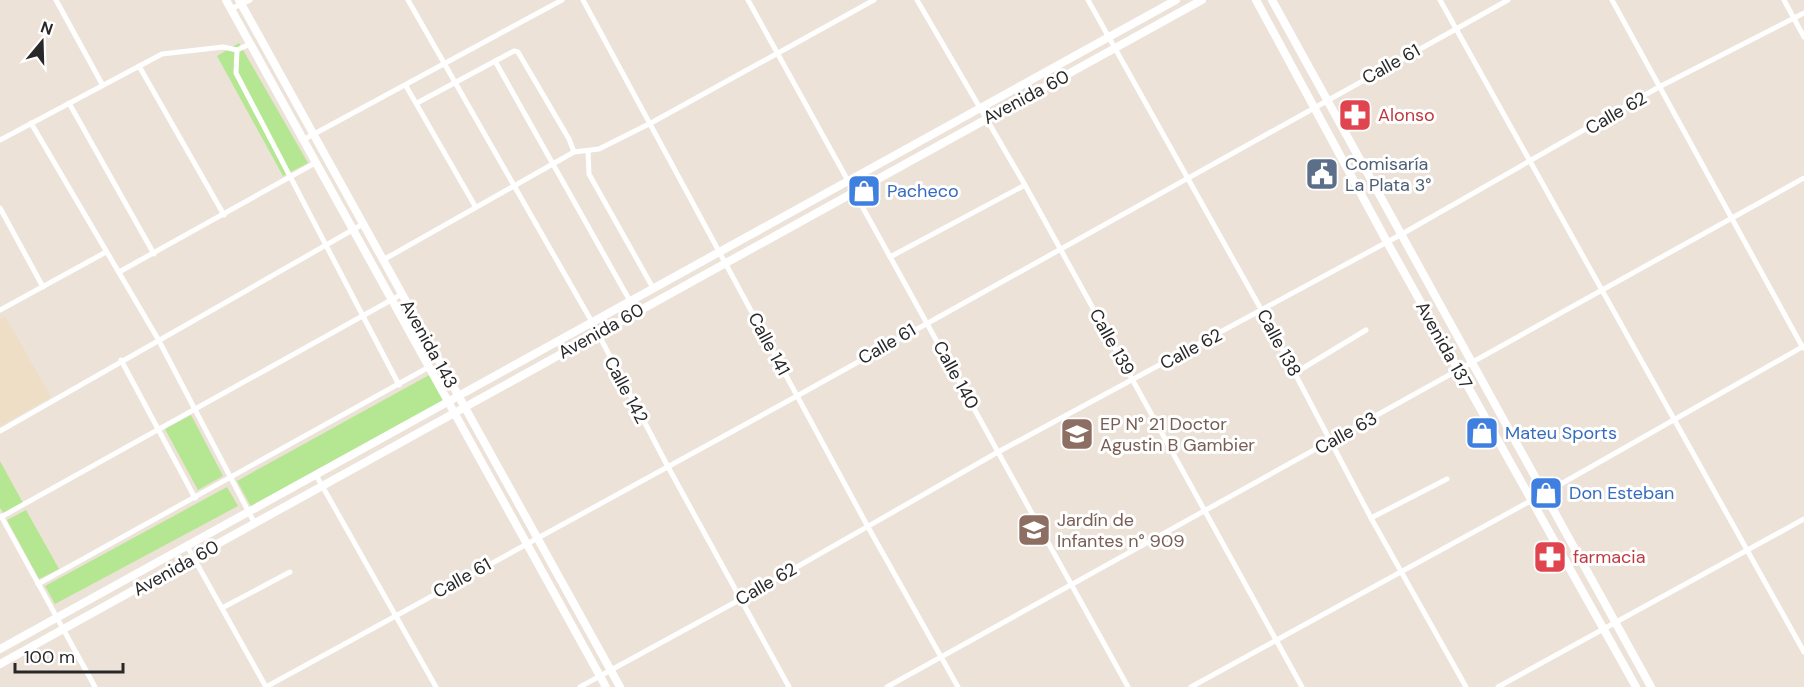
<svg xmlns="http://www.w3.org/2000/svg" width="1804" height="687" viewBox="0 0 1804 687" font-family="'DM Sans',sans-serif">
	<style>
		.education { fill: #efdec6 }
		.green { fill: #b5e691 }
		.lines { fill: none; stroke-linecap: round; stroke-linejoin: round }
		.street { stroke: #fff; stroke-width: 5 }
		.secondary { stroke: #fff; stroke-width: 8 }
		.labels { text-anchor: middle; stroke-width: 6; stroke-linejoin: round; paint-order: stroke }
		.street-label { font-size: 18px; fill: #282828; stroke: #fff }
		.health-label { font-size: 18px; fill: #be3a42; stroke: #fff; text-anchor: start }
		.service-label { font-size: 18px; fill: #4e5e75; stroke: #fff; text-anchor: start }
		.shop-label { font-size: 18px; fill: #366cbe; stroke: #fff; text-anchor: start }
		.education-label { font-size: 18px; fill: #785e54; stroke: #fff; text-anchor: start }
	</style>
	<rect width="100%" height="100%" fill="#ece2d8"/>
	<path class="education" d="M5 316 51 397 0 426V319Z"/>
	<g class="green">
		<path d="M239 43 308 163 283 176 217 56Z"/>
		<path d="M431 374 447 402 253 510 237 481Z"/>
		<path d="M191 415 223 476 198 490 165 429Z"/>
		<path d="M0 461 23 503 4 514 0 508Z"/>
		<path d="M227 487 238 506 55 604 45 586Z"/>
		<path d="M26 510 59 569 39 579 7 520Z"/>
	</g>
	<g class="lines">
		<g class="street">
			<path d="M56 0 102 84"/>
			<path d="M408 0 592 322 667 465 789 687"/>
			<path d="M583 0 868 527 958 687"/>
			<path d="M748 0 1128 687"/>
			<path d="M917 0 1025 185 1302 687"/>
			<path d="M1088 0 1262 311 1371 518 1466 687"/>
			<path d="M1440 0 1804 652"/>
			<path d="M1612 0 1803 348"/>
			<path d="M1784 0 1804 37"/>
			<path d="M231 9 250 0"/>
			<path d="M237 50 236 73 399 385"/>
			<path d="M495 61 630 301"/>
			<path d="M139 66 224 215"/>
			<path d="M406 86 475 206"/>
			<path d="M69 103 154 254"/>
			<path d="M417 103 514 51 518 52 569 139 574 152"/>
			<path d="M31 123 158 339 255 524"/>
			<path d="M0 140 162 54 223 47 237 50 250 44"/>
			<path d="M303 140 562 0"/>
			<path d="M588 151 589 174 653 288"/>
			<path d="M0 208 43 287"/>
			<path d="M890 257 1025 185"/>
			<path d="M383 260 574 152 599 149 651 123 874 0"/>
			<path d="M119 272 315 163"/>
			<path d="M0 310 106 252"/>
			<path d="M121 360 195 498"/>
			<path d="M1295 373 1366 330"/>
			<path d="M0 431 363 224"/>
			<path d="M316 475 436 687"/>
			<path d="M1 516 95 687"/>
			<path d="M1 517 402 294"/>
			<path d="M1371 518 1447 479"/>
			<path d="M187 546 266 687"/>
			<path d="M38 584 429 367"/>
			<path d="M222 608 290 572"/>
			<path d="M266 687 797 396 1508 0"/>
			<path d="M580 687 741 599 998 452 1402 234 1659 87 1804 13"/>
			<path d="M887 687 1804 178"/>
			<path d="M1191 687 1545 493 1804 346"/>
			<path d="M1498 687 1804 519"/>
		</g>
		<g class="secondary">
			<path d="M226 0 606 687"/>
			<path d="M239 0 620 687"/>
			<path d="M1256 0 1387 242 1636 687"/>
			<path d="M1272 0 1651 687"/>
			<path d="M0 649 1176 0"/>
			<path d="M0 664 1202 0"/>
		</g>
	</g>
	<defs>
		<symbol id="pharmacy-square" viewBox="-11 -11 22 22"><rect x="-9" y="-9" width="18" height="18" rx="4" fill="#e0444e" stroke="#fff"/><path d="M-2-6h4v4h4v4h-4v4h-4v-4h-4v-4h4Z" fill="#fff"/></symbol>
		<symbol id="civic-square" viewBox="-11 -11 22 22"><rect x="-9" y="-9" width="18" height="18" rx="4" fill="#5c6f8a" stroke="#fff"/><path d="M-.6-6.5H3V-4.5H.6V-3L4-1V1h2V6H-6V1h2V-1L-.6-3ZM-1.2 2.5V6h2.4V2.5Z" fill="#fff"/></symbol>
		<symbol id="shop-square" viewBox="-11 -11 22 22"><rect x="-9" y="-9" width="18" height="18" rx="4" fill="#3f7fe0" stroke="#fff"/><path d="M-5-2.5h2.3a2.7 3.5 0 0 1 5.4 0H5L5.5 6h-11ZM-1.5-2.5h3a1.5 2.3 0 0 0-3 0Z" fill="#fff"/></symbol>
		<symbol id="school-square" viewBox="-11 -11 22 22"><rect x="-9" y="-9" width="18" height="18" rx="4" fill="#8d6e63" stroke="#fff"/><path d="M0-5L7-2L0 1L-7-2ZM-4 1L0 2.5L4 1V4Q0 6-4 4Z" fill="#fff"/></symbol>
	</defs>
	<g fill-rule="evenodd">
		<use href="#pharmacy-square" x="1336" y="96" width="38" height="38"/>
		<use href="#civic-square" x="1303" y="155" width="38" height="38"/>
		<use href="#shop-square" x="845" y="172" width="38" height="38"/>
		<use href="#shop-square" x="1463" y="414" width="38" height="38"/>
		<use href="#school-square" x="1058" y="415" width="38" height="38"/>
		<use href="#shop-square" x="1527" y="474" width="38" height="38"/>
		<use href="#school-square" x="1015" y="511" width="38" height="38"/>
		<use href="#pharmacy-square" x="1531" y="538" width="38" height="38"/>
	</g>
	<g class="labels">
		<g class="street-label">
			<text transform="translate(1391 64) rotate(-29)" y="6">Calle 61</text>
			<text transform="translate(1026 97) rotate(-28)" y="6">Avenida 60</text>
			<text transform="translate(1616 113) rotate(-30)" y="6">Calle 62</text>
			<text transform="translate(601 331) rotate(-29)" y="6">Avenida 60</text>
			<text transform="translate(1112 342) rotate(61)" y="6">Calle 139</text>
			<text transform="translate(1279 343) rotate(62)" y="6">Calle 138</text>
			<text transform="translate(429 344) rotate(61)" y="6">Avenida 143</text>
			<text transform="translate(769 344) rotate(62)" y="6">Calle 141</text>
			<text transform="translate(887 344) rotate(-30)" y="6">Calle 61</text>
			<text transform="translate(1444 345) rotate(61)" y="6">Avenida 137</text>
			<text transform="translate(1191 349) rotate(-28)" y="6">Calle 62</text>
			<text transform="translate(956 375) rotate(61)" y="6">Calle 140</text>
			<text transform="translate(626 390) rotate(62)" y="6">Calle 142</text>
			<text transform="translate(1346 433) rotate(-29)" y="6">Calle 63</text>
			<text transform="translate(176 568) rotate(-29)" y="6">Avenida 60</text>
			<text transform="translate(462 578) rotate(-29)" y="6">Calle 61</text>
			<text transform="translate(766 584) rotate(-30)" y="6">Calle 62</text>
		</g>
		<g class="health-label">
			<text x="1378" y="121">Alonso</text>
			<text x="1573" y="563">farmacia</text>
		</g>
		<g class="service-label">
			<text x="1345" y="170">Comisaría<tspan x="1345" dy="21">La Plata 3°</tspan></text>
		</g>
		<g class="shop-label">
			<text x="887" y="197">Pacheco</text>
			<text x="1505" y="439">Mateu Sports</text>
			<text x="1569" y="499">Don Esteban</text>
		</g>
		<g class="education-label">
			<text x="1100" y="430">EP N° 21 Doctor<tspan x="1100" dy="21">Agustin B Gambier</tspan></text>
			<text x="1057" y="526">Jardín de<tspan x="1057" dy="21">Infantes n° 909</tspan></text>
		</g>
	</g>
	<g transform="translate(42 42) rotate(19)" stroke="#ffffff" stroke-width="4.5" paint-order="stroke">
	<path d="M0-4.5L10 22L0 15L-10 22Z" fill="#282828"/>
	<text y="-9" font-size="16" font-weight="bold" text-anchor="middle" fill="#282828">N</text>
	</g>
	<path d="M15 663v9h108v-9" fill="none" stroke="#282828" stroke-width="3"/>
	<text x="24" y="663" font-size="18" fill="#282828" stroke="#ffffff" stroke-width="4.5" paint-order="stroke">100 m</text>
</svg>
